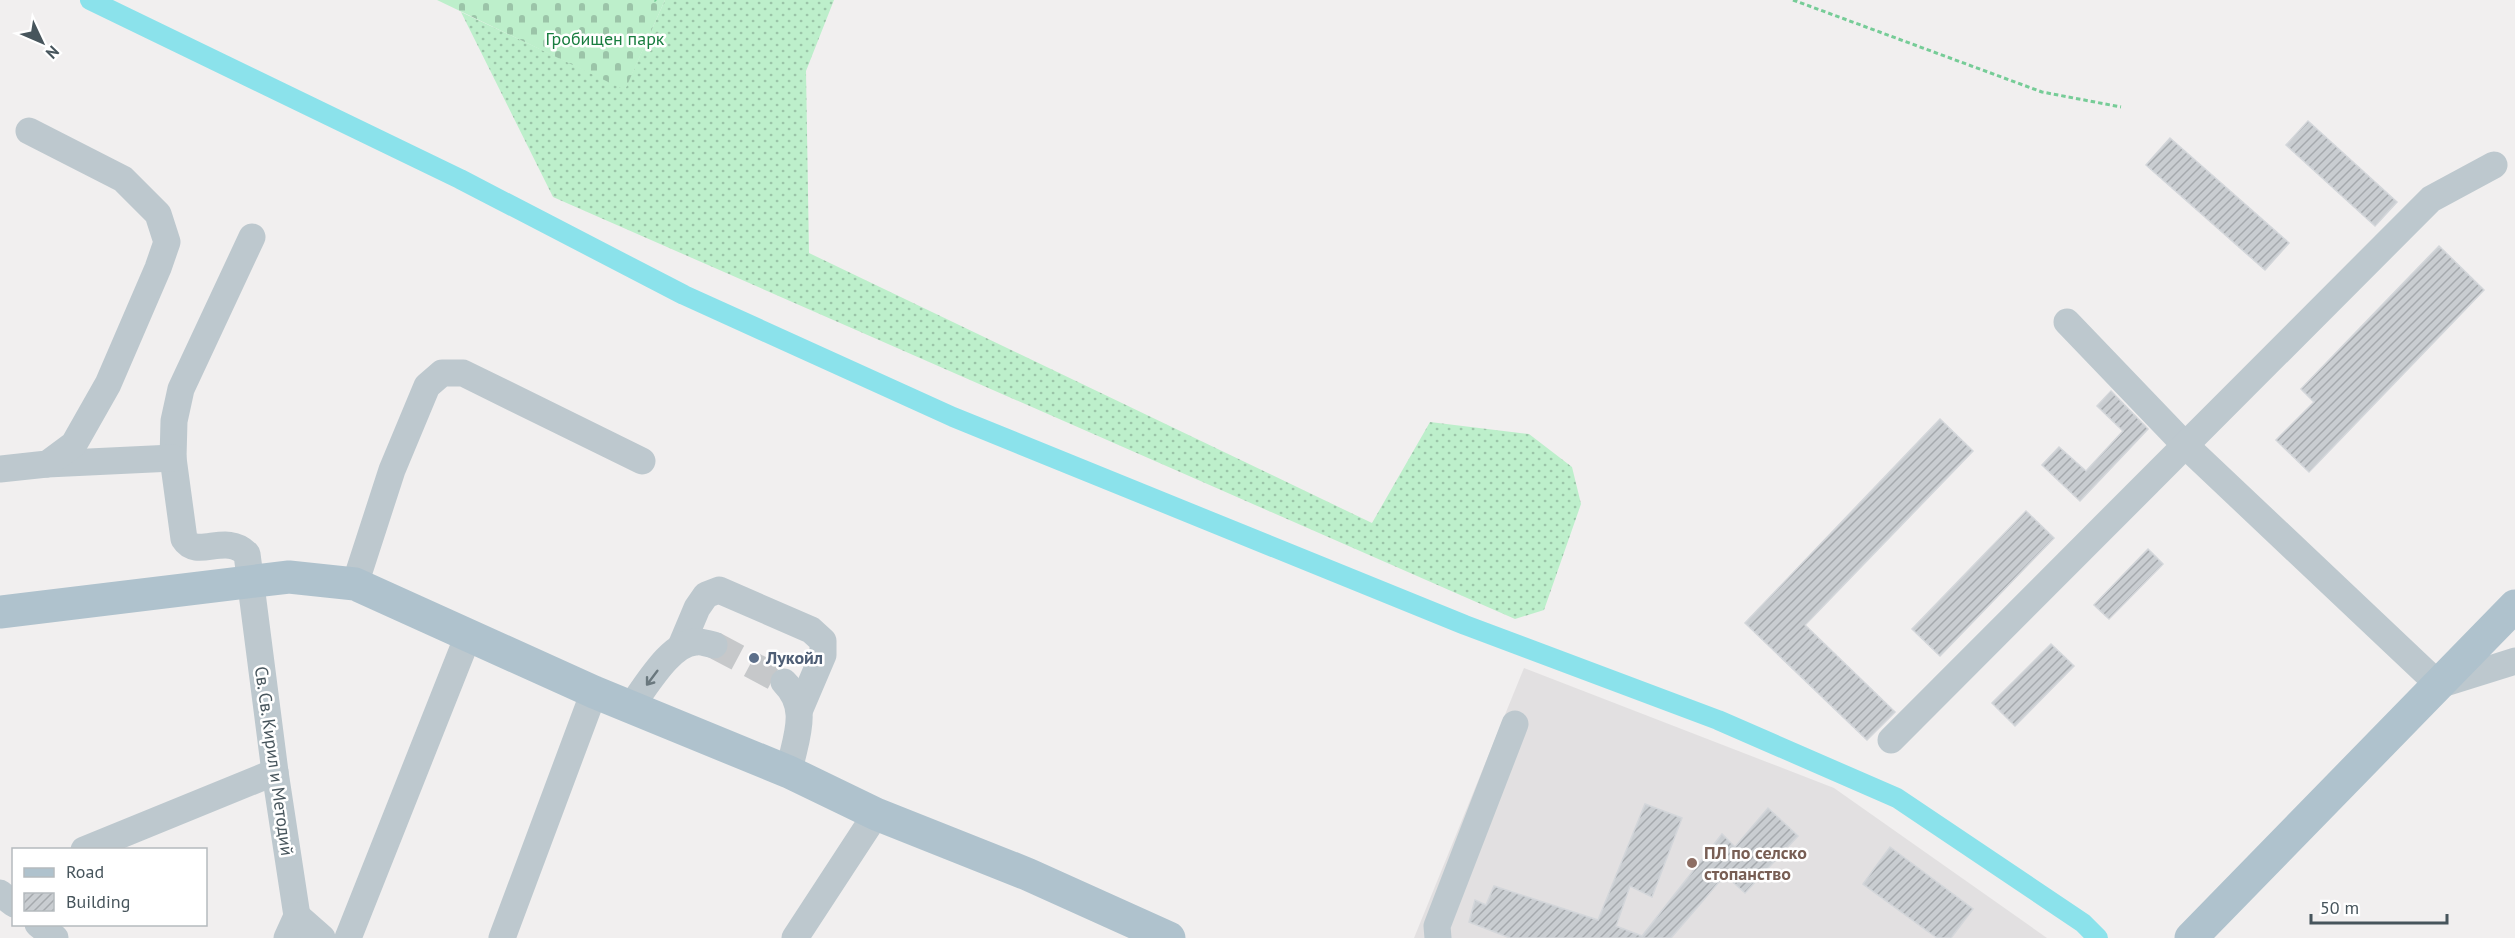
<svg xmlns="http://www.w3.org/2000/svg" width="2515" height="938" viewBox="0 0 2515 938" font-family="'PT Sans',sans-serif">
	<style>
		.education { fill: #e2e0e1 }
		.grass { fill: url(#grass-dots) }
		.cemetery { fill: url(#cemetery-stones) }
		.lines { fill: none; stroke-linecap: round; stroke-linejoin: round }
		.canal { stroke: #8be2eb; stroke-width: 20 }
		.building { fill: url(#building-hatch); stroke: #d3d6da; stroke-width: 1.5 }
		.minor-tunnel { stroke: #c6c8ca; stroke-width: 27; stroke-dasharray: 27 14; stroke-linecap: butt }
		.path { stroke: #76cc97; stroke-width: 3; stroke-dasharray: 4.5 3; stroke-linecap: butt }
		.minor { stroke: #bdc8ce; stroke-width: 27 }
		.major { stroke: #afc2cd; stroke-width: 33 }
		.oneway { stroke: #6a787e }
		.service-dot { fill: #5c6f8a; stroke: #fff; stroke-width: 2 }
		.education-dot { fill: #8d6e63; stroke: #fff; stroke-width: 2 }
		.labels { text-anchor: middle; stroke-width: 5; stroke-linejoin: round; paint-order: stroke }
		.park-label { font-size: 18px; fill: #187d3f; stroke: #fff }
		.service-label { font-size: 18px; font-weight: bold; fill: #4e5e75; stroke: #fff; text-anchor: start }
		.street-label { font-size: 18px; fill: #47555c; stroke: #fff }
		.education-label { font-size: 18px; font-weight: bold; fill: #785e54; stroke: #fff; text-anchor: start }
	</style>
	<defs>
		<pattern id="grass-dots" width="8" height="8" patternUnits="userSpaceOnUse" patternTransform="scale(1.5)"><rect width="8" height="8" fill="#bdefcb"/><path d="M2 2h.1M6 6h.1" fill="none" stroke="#9bc4a8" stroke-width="1.8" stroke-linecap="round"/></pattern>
		<pattern id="cemetery-stones" width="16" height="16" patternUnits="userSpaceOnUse" patternTransform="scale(1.5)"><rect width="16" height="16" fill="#bdefcb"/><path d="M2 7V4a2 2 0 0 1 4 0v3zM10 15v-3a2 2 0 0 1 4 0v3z" fill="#9bc4a8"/></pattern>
		<pattern id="building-hatch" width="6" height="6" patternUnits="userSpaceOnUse" patternTransform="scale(1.5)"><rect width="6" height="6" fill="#c9cdd1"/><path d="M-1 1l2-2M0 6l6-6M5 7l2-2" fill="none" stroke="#a5a9ad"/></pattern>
	</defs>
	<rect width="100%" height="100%" fill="#f1efef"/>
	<path class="education" d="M1524 668 1834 788 2047 938H1414Z"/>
	<path class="grass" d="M665 0H834L806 71 809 253 1372 523 1430 422 1529 434 1572 467 1581 504 1544 610 1515 619 553 197 461 12 625 89Z"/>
	<path class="cemetery" d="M437 0H665L625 90Z"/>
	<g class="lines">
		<path class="canal" d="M90 0 460 179 684 295 953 417 1465 625 1718 720 1897 798 2083 923 2098 938"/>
	</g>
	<g class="building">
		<path d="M2308 121 2397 202 2375 226 2286 145Z"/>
		<path d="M2170 138 2289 243 2265 270 2146 165Z"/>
		<path d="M2439 246 2484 290 2309 472 2276 440 2314 402 2301 389Z"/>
		<path d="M2111 391 2148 429 2080 501 2042 465 2059 447 2086 471 2123 431 2097 406Z"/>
		<path d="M1940 419 1973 451 1805 625 1895 712 1867 740 1745 623Z"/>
		<path d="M2026 511 2054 538 1940 656 1912 629Z"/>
		<path d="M2148 549 2163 564 2109 619 2094 605Z"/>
		<path d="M2051 644 2074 666 2015 726 1992 703Z"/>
		<path d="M1645 804 1682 818 1652 897 1630 886 1616 926 1642 936 1722 834 1735 847 1768 808 1798 836 1745 893 1725 875 1671 938H1510L1469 922 1475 900 1486 905 1494 886 1598 920Z"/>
		<path d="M1890 847 1973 909 1951 938H1937L1863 884Z"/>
	</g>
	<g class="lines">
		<path class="minor-tunnel" d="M714 645 784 682"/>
		<g class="path">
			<path d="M655 0 656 1"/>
			<path d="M1793 0 2042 92 2121 107"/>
		</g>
		<g class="minor">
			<path d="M252 237 181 389 174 421 173 458 184 539C197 560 226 532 247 554L275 772 297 916 287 938"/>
			<path d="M2067 322 2185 445 2439 685 2515 661"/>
			<path d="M47 464 173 458"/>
			<path d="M0 469 47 464 74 444 108 384 158 268 167 242 158 214 123 179 29 131"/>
			<path d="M355 584 392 470 427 386 442 373H463L642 461"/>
			<path d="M681 646 697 608 706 595 719 590 811 630 823 641V655L800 709"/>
			<path d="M784 682C811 709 795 738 789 772"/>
			<path d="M631 706C646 687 670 643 696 642 701 641 708 644 714 645"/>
			<path d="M1891 740 2431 199 2494 165"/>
			<path d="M84 850 275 772"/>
			<path d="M0 893 14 904"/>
			<path d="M297 916 322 938"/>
			<path d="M38 924 55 938"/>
			<path d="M348 938 468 636"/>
			<path d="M502 938 594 692"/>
			<path d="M795 938 876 814"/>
			<path d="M1438 938 1437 926 1515 724"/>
		</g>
		<g class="major">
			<path d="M0 612 289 577 355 584 594 692 789 772 876 814 1027 874 1169 938"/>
			<path d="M2191 938 2515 606"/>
		</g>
	</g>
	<defs><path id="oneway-shaft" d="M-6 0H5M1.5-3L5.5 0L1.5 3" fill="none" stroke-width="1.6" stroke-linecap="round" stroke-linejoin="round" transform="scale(1.5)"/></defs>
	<use class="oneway" href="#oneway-shaft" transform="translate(652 678) rotate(127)"/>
	<circle class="service-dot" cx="754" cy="658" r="6"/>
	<circle class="education-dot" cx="1692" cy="863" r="6"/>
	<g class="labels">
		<g class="park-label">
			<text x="605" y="45">Гробищен парк</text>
		</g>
		<g class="service-label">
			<text x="766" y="664">Лукойл</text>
		</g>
		<g class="street-label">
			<text transform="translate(274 761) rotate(82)" y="6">Св. Св. Кирил и Методий</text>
		</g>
		<g class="education-label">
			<text x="1704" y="859">ПЛ по селско<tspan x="1704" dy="21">стопанство</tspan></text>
		</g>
	</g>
	<rect x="12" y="848" width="195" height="78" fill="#ffffff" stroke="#b5bbbe" stroke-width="1.5"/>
	<rect x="24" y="868" width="30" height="9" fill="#afc2cd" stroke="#b5bbbe" stroke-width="1.5"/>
	<text x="66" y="878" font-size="18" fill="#47555c">Road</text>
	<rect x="24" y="893" width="30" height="18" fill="url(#building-hatch)" stroke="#b5bbbe" stroke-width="1.5"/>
	<text x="66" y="908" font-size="18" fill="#47555c">Building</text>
	<g transform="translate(42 42) rotate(134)" stroke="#ffffff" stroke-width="4.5" paint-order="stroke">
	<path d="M0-4.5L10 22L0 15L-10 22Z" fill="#47555c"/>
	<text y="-9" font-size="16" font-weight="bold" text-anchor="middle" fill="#47555c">N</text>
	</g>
	<path d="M2311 914v9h136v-9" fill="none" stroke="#47555c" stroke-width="3"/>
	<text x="2320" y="914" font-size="18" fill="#47555c" stroke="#ffffff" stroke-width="4.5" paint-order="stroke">50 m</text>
</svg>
